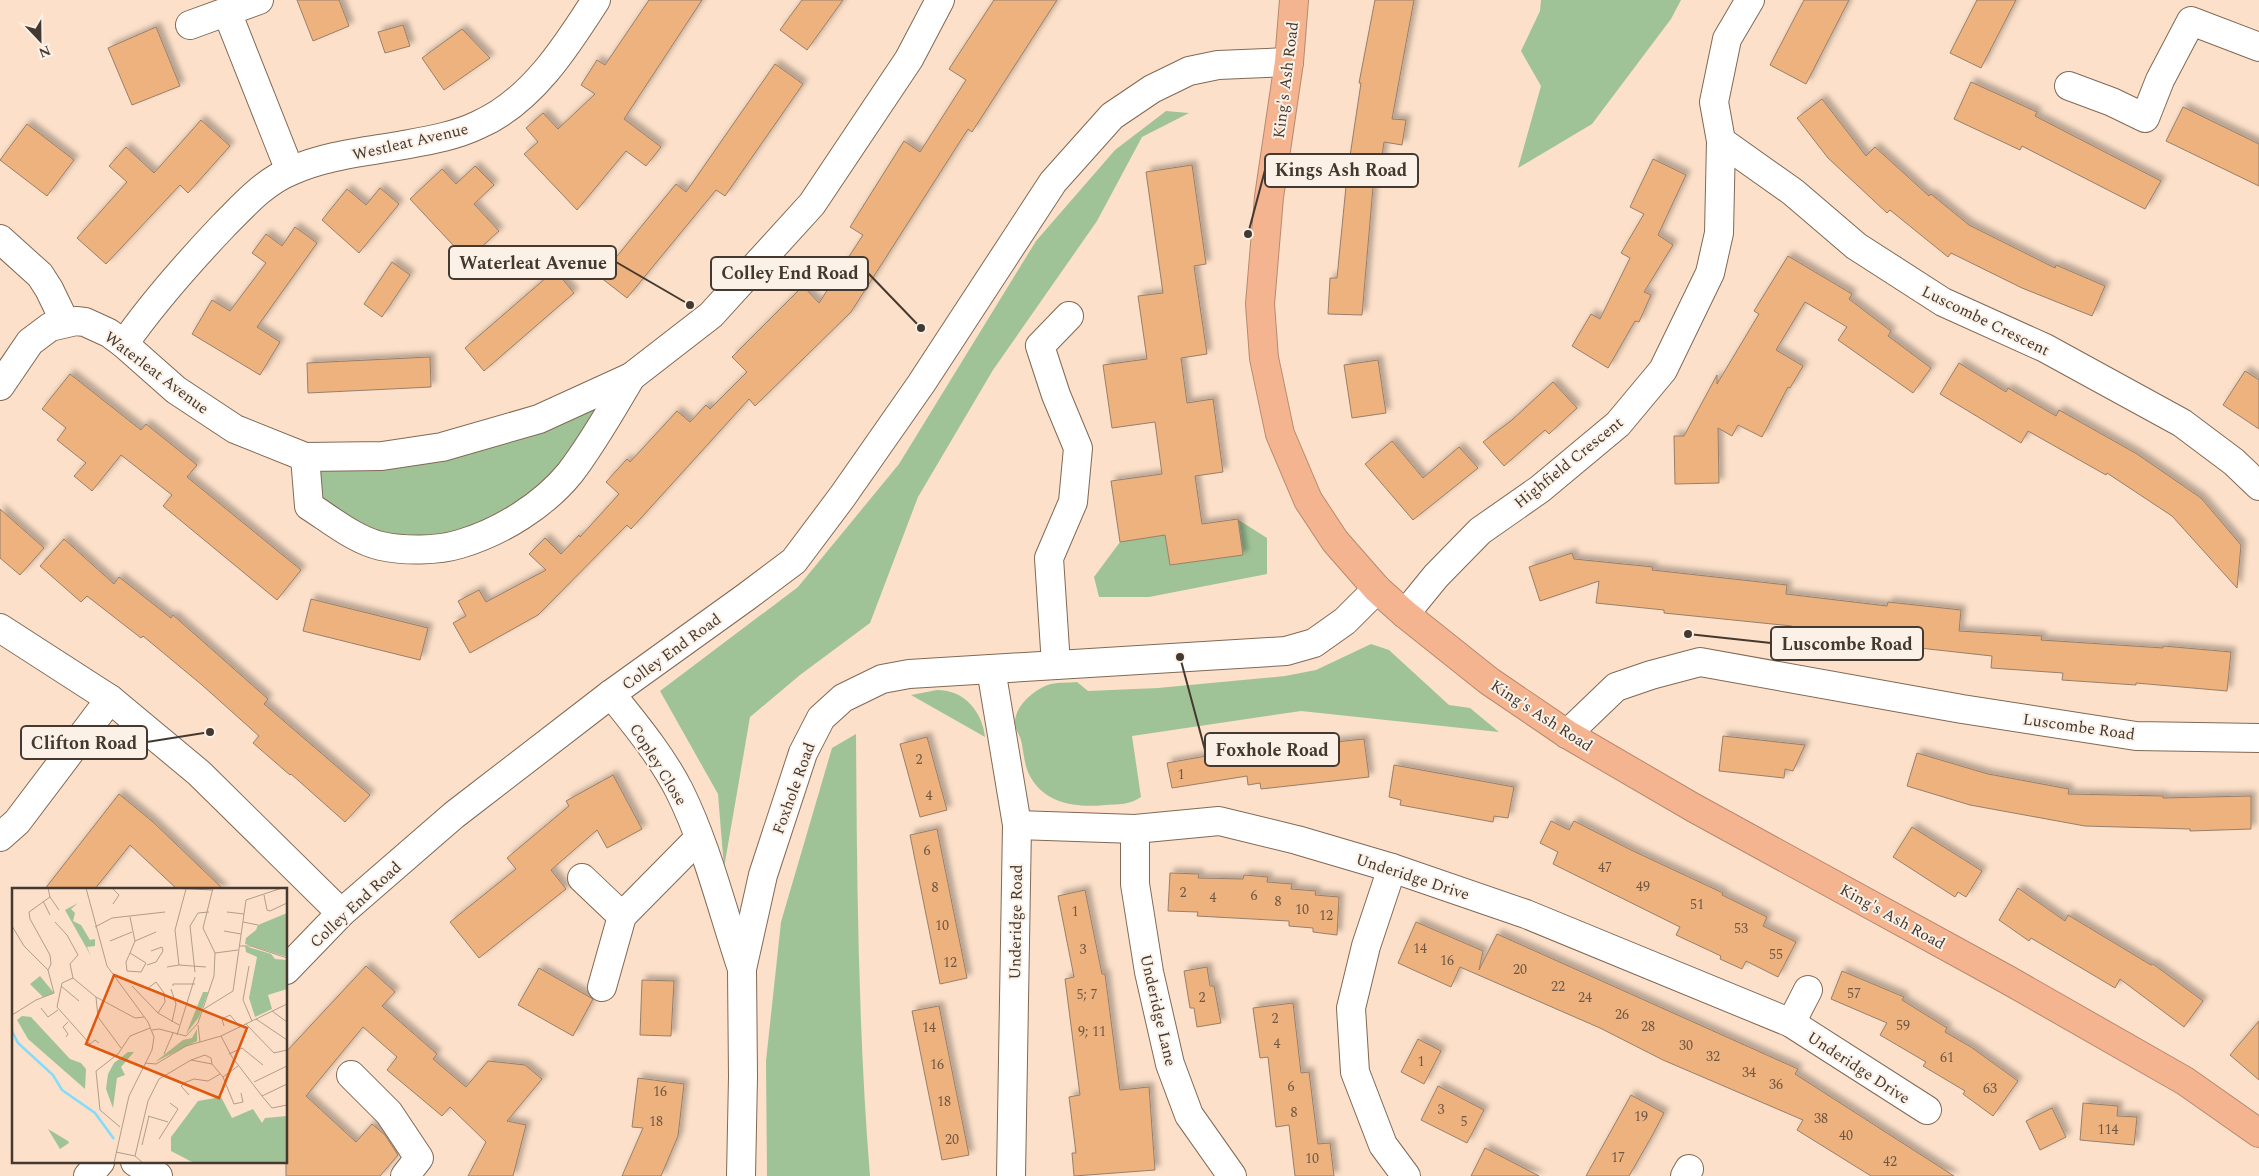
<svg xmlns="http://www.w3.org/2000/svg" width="2259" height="1176" viewBox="0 0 2259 1176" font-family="Spectral,serif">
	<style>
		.green { fill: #9fc397 }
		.building { fill: #eeb27f; stroke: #987f6a; filter: url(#shadow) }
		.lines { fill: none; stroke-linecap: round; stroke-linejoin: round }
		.minor-casing { stroke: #816955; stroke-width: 30 }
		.highway-casing { stroke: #b7896e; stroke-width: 30 }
		.minor { stroke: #fff; stroke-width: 28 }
		.highway { stroke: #f5b490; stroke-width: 28 }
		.labels { text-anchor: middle; stroke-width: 4; stroke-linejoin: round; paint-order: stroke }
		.number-label { font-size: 14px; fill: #6e5744 }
		.street-label { font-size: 16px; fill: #443930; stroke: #fcf1e7 }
		.inset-river { fill: none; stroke: #82dcfc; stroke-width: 2.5 }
		.inset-road { fill: none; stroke: #b29d8c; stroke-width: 1 }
		.view { fill: #e0570e; fill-opacity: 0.15; stroke: #e0570e; stroke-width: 2.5 }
		.inset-edge { fill: none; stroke: #443930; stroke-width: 2.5 }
		.leader { fill: none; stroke: #443930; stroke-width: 2 }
		.callout-dot { fill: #443930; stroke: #fcf1e7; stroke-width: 2 }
		.callout { fill: #fcf1e7; stroke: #443930; stroke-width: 2 }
		.callout-label { font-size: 18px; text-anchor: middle; font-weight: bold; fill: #443930 }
	</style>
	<defs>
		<filter id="shadow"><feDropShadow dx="4.5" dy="-4.5" stdDeviation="2.5" flood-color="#0004"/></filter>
	</defs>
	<rect width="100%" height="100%" fill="#fce0c9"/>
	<g class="green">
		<path d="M1541 0H1681L1671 19 1592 124 1518 168 1541 86 1521 51 1540 11Z"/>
		<path d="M1166 111 1189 113 1142 137 1097 221 993 370 918 497 870 623 800 675 750 717 724 868 718 794 660 691 798 587 899 464 1036 241 1115 150Z"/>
		<path d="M631 377 544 500 417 549 309 506 305 457 382 456Z"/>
		<path d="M1237 519 1267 538V574L1149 597H1099L1094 577 1120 542 1165 535 1170 565 1242 555Z"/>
		<path d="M1371 644 1389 650 1449 705 1470 708 1499 732 1301 711 1132 736 1141 797C1130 805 1118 804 1105 805 1078 808 1046 804 1031 778 1025 768 1024 756 1022 745 1021 735 1014 730 1015 720 1017 704 1036 688 1051 684 1059 682 1069 683 1077 682L1088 691 1158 688 1285 676 1316 670Z"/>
		<path d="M937 690C965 690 982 712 985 737L911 695Z"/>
		<path d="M856 734C857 882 858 1029 870 1176H767L766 1061 781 922 832 748Z"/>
	</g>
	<g class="building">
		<path d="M297 0H339L349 26 313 41Z"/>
		<path d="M649 0H702L624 119 661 147 646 166 626 151 577 210 524 154 538 142 526 128 543 113 558 129 595 94 581 85 597 60 605 65Z"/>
		<path d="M802 0H843L807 50 780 30Z"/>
		<path d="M994 0H1057L972 132 968 129 851 312 755 406 749 399 631 529 627 525 538 615 470 653 453 623 466 616 458 601 479 590 486 602 546 570 529 554 545 538 561 554 579 535 580 537 619 494 606 482 627 459 630 462 677 411 690 422 706 405 710 409 747 372 732 357 803 286 819 303 863 235 850 227 904 141 920 152 966 80 949 69Z"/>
		<path d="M1375 0H1414L1392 119 1406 120 1402 145 1384 142 1379 176 1374 175 1362 315 1328 314 1330 278H1337L1347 176 1361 83H1359Z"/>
		<path d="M1804 0H1849L1806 84 1770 65Z"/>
		<path d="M1977 0H2016L1981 68 1950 53Z"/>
		<path d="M403 25 410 46 385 53 378 32Z"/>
		<path d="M156 27 180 86 132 105 108 48Z"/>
		<path d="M462 29 490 58 444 90 422 58Z"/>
		<path d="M775 64 803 84 725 196 716 190 627 298 600 277 676 184 686 192Z"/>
		<path d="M1971 82 2037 112 2035 116 2161 181 2145 209 2022 146 2020 150 1954 119Z"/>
		<path d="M1822 99 1866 156 1875 147 1929 196 1931 194 1969 225 2055 268 2056 265 2105 286 2092 316 2022 288 1951 253 1948 257 1890 210 1887 213 1828 158 1797 118Z"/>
		<path d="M2183 107 2259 144V186L2166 141Z"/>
		<path d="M201 120 230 146 188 193 180 185 106 264 77 238 127 182 109 166 126 147 154 173Z"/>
		<path d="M27 124 74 160 47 196 0 160Z"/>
		<path d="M1653 159 1686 175 1658 235 1673 245 1644 292 1651 295 1639 322 1635 321 1608 368 1572 346 1591 314 1600 319 1630 258 1621 253 1644 214 1630 207Z"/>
		<path d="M1192 165 1206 264 1194 266 1207 354 1181 358 1187 403 1213 399 1223 472 1195 476 1202 524 1238 519 1243 555 1170 565 1165 535 1120 542 1111 481 1162 474 1155 422 1112 428 1103 365 1147 359 1138 296 1163 293 1146 172Z"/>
		<path d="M475 166 494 185 474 204 499 231 467 260 410 199 442 169 456 184Z"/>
		<path d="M380 188 399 204 359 253 322 220 347 189 366 205Z"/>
		<path d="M295 227 317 243 257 327 280 342 260 375 192 334 212 300 230 311 266 263 252 253 266 234 282 246Z"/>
		<path d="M1788 256 1852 294 1849 299 1891 331 1888 336 1931 368 1913 393 1838 340 1847 327 1805 302 1776 350 1803 366 1790 388 1788 387 1762 437 1738 425 1732 436 1718 428 1719 483 1675 484 1674 436H1684L1717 375V384L1759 314 1754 311Z"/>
		<path d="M392 262 410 275 382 317 364 304Z"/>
		<path d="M555 270 574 293 484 371 465 348Z"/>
		<path d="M430 357 431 387 308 393 307 363Z"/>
		<path d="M1378 360 1386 413 1352 418 1344 365Z"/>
		<path d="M1959 363 2006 392 2008 388 2056 416 2059 410 2137 454 2201 498 2241 545 2237 588 2172 516 2107 473 2106 475 2028 431 2021 443 1940 394Z"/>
		<path d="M2245 371 2259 380V429L2223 405Z"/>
		<path d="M70 374 141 430 146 424 197 465 187 477 301 570 277 600 163 506 172 495 121 455 92 491 74 476 86 463 57 440 66 428 42 409Z"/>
		<path d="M1553 382 1577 408 1549 434 1545 430 1504 466 1483 442 1512 420Z"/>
		<path d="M1392 441 1423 478 1459 447 1478 468 1413 520 1365 464Z"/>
		<path d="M0 509 44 548 20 575 0 558Z"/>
		<path d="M64 539 114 584 119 577 171 618 173 615 268 699 264 704 370 795 345 822 291 774 290 775 253 743 259 736 202 685 143 636 141 638 87 596 81 602 40 566Z"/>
		<path d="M1572 553 1574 559 1653 567 1652 570 1787 585 1786 594 1887 606 1888 602 1961 610 1959 631 2042 636 2041 640 2163 648V646L2231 652 2227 691 2136 683V685L2062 680 2063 673 1991 668 1992 656 1883 644 1884 639 1792 629V626L1664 613V610L1596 603 1599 581 1540 601 1529 567Z"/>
		<path d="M311 599 428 628 420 660 303 631Z"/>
		<path d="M1723 736 1805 745 1793 771 1785 769 1784 778 1719 771Z"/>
		<path d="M927 737 947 810 920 817 900 744Z"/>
		<path d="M1364 739 1369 777 1261 789 1260 783 1248 785 1247 776 1172 788 1167 763 1212 755Z"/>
		<path d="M1917 753 1988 774 2069 789 2068 794 2163 796V798L2251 796V829L2190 831V829L2085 826 1970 805 1907 786Z"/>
		<path d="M1394 765 1514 787 1508 818 1494 816 1493 822 1400 805 1401 800 1389 797Z"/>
		<path d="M613 775 642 829 607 848 597 830 551 870 566 889 479 958 450 922 516 869 507 858 569 806 566 801Z"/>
		<path d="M119 794 153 822 224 890H178L130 845 94 890H44Z"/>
		<path d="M1551 821 1569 830 1574 821 1631 850 1723 893 1722 895 1767 917 1763 926 1796 942 1778 977 1746 961 1742 969 1720 959 1721 956 1676 935 1680 927 1553 864 1558 852 1540 843Z"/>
		<path d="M1912 827 1982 871 1966 897 1958 892 1955 897 1893 857Z"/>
		<path d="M937 829 967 978 940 984 910 835Z"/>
		<path d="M1170 873 1199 874 1198 878 1243 879 1244 875 1268 877 1267 882 1292 884 1291 889 1316 891 1315 895 1339 897 1337 935 1313 932V928L1289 926V921L1197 916 1198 912 1168 911Z"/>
		<path d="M2018 888 2065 921 2068 915 2151 965 2153 964 2203 1001 2184 1027 2120 979 2115 988 2031 938 2029 941 1999 920Z"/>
		<path d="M1085 890 1102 974H1105L1120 1090 1149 1087 1155 1170 1074 1176 1072 1153H1076L1069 1097 1080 1095 1065 979 1074 977 1058 896Z"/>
		<path d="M1416 922 1483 951 1479 970 1497 934 1798 1069 1795 1074 1954 1176H1871L1797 1130 1803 1120 1663 1060 1600 1028 1460 967 1451 987 1398 963Z"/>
		<path d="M366 966 395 992 382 1006 437 1054 433 1059 466 1087 488 1061 525 1065 542 1079 507 1121 526 1125 513 1176H468L486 1142 450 1107 442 1116 387 1070 397 1057 363 1027 306 1096 356 1142 372 1124 385 1135 398 1155 380 1176H286V1052Z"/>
		<path d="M1207 967 1210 986H1214L1221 1023 1197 1027 1194 1008H1190L1184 971Z"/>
		<path d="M539 968 593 999 573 1036 518 1005Z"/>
		<path d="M1842 971 1904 997 1902 1000 1947 1028 1945 1032 1971 1047 2018 1081 1993 1116 1963 1094 1965 1091 1923 1066 1926 1062 1880 1035 1887 1023 1831 999Z"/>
		<path d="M642 980 674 981 671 1036 640 1035Z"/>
		<path d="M1293 1003 1301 1073 1309 1072 1318 1144 1330 1143 1334 1176H1295L1289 1125 1276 1127 1268 1057 1260 1058 1253 1008Z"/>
		<path d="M939 1006 969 1155 942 1160 912 1011Z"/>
		<path d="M2259 1021V1080L2230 1055Z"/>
		<path d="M1418 1039 1441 1051 1424 1084 1401 1072Z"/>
		<path d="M638 1078 684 1084 678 1136 661 1176H622L643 1128 632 1127Z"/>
		<path d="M1438 1086 1484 1110 1467 1143 1421 1120Z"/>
		<path d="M1631 1095 1664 1113 1652 1136 1629 1176H1586Z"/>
		<path d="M2083 1103 2118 1106 2117 1116 2137 1117 2134 1145 2080 1140Z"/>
		<path d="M2052 1108 2066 1137 2040 1150 2026 1121Z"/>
		<path d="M1485 1148 1539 1176H1471Z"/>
	</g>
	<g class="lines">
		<defs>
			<g id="minor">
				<path d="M227 12 290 171"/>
				<path d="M190 25 259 0"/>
				<path d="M2069 86 2112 102 2145 118 2160 80 2191 21 2259 47"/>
				<path d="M1721 141 1793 192 1856 246 1943 302 2045 348 2182 423 2234 462 2259 486"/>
				<path d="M0 239 40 275 49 289 65 322"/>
				<path d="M124 344C154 301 188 263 224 225 244 205 264 182 291 171 324 156 362 152 398 146 425 141 453 137 478 125 531 102 566 47 596 0"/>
				<path d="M0 386 30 342 50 327 76 321 85 322 109 333 124 344 176 390 235 429 305 457 382 456 442 447 539 419 631 377 711 315 812 204 909 59 940 0"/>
				<path d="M305 457 309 506C331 520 355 540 381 546 405 551 437 551 460 544 501 532 544 505 570 473 593 443 612 409 631 377"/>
				<path d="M1405 614 1436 576 1480 531 1540 489 1618 424 1663 370 1710 273 1719 233 1721 141 1714 102 1727 39 1750 0"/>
				<path d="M0 628 110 699 199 773 341 913"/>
				<path d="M1056 665 1049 558 1073 502 1078 448 1056 395 1040 346 1069 316"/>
				<path d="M991 669 1017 825 1011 1176"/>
				<path d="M611 694C635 724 661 755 679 790 707 846 722 910 742 969"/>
				<path d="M1567 734 1616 687 1651 675 1700 662 1962 709 2136 736 2259 738"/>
				<path d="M1017 825 1135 829 1219 821 1297 840 1392 868 1526 914 1791 1023 1927 1110"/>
				<path d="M1135 829V884L1149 972 1170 1064 1189 1115 1232 1176"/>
				<path d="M0 837 17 822 110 699"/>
				<path d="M1392 868 1366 946 1351 1008 1355 1072 1383 1145 1406 1176"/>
				<path d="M582 878 622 916"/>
				<path d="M286 970 341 913 454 815 611 694 746 597 794 561 842 497 921 384 1053 182 1112 116 1152 89 1189 71 1218 65 1289 62"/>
				<path d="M602 987 622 916 699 838"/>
				<path d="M1791 1023 1808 990"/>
				<path d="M351 1075 389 1113 419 1158 405 1176"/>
				<path d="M135 1162 158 1176"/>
				<path d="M88 1176 100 1162"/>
				<path d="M741 1176 743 1077 742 969 763 875 803 753 821 718 843 698 882 679 909 674 1286 651 1314 643 1345 621 1377 589"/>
				<path d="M1685 1176 1689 1169"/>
			</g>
			<path id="highway" d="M1294 0 1289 62 1269 197 1260 304 1264 358 1280 434 1308 500 1335 541 1377 589 1405 614 1489 681 1567 734 1694 808 2008 980 2185 1081 2259 1133"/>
		</defs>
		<use href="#minor" class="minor-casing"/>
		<use href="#highway" class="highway-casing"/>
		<use href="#minor" class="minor"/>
		<use href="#highway" class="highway"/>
	</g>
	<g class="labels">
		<g class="number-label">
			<text x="919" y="764">2</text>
			<text x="1181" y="779">1</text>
			<text x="929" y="800">4</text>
			<text x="927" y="855">6</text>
			<text x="1605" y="872">47</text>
			<text x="1643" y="891">49</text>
			<text x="935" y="892">8</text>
			<text x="1183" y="897">2</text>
			<text x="1254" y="900">6</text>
			<text x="1213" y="902">4</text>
			<text x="1278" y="906">8</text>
			<text x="1697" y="909">51</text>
			<text x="1302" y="914">10</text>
			<text x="1075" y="916">1</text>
			<text x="1326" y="920">12</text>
			<text x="942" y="930">10</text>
			<text x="1741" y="933">53</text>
			<text x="1420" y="953">14</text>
			<text x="1083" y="954">3</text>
			<text x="1776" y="959">55</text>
			<text x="1447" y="965">16</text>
			<text x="950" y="967">12</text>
			<text x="1520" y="974">20</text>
			<text x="1558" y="991">22</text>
			<text x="1854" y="998">57</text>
			<text x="1087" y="999">5; 7</text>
			<text x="1202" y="1002">2</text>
			<text x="1585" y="1002">24</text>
			<text x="1622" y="1019">26</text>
			<text x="1275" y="1023">2</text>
			<text x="1903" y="1030">59</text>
			<text x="1648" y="1031">28</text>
			<text x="929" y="1032">14</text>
			<text x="1092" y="1036">9; 11</text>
			<text x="1277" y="1048">4</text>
			<text x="1686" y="1050">30</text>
			<text x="1713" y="1061">32</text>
			<text x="1947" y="1062">61</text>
			<text x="1421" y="1066">1</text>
			<text x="937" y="1069">16</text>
			<text x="1749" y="1077">34</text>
			<text x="1776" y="1089">36</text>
			<text x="1291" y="1091">6</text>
			<text x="1990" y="1093">63</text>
			<text x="660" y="1096">16</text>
			<text x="944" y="1106">18</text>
			<text x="1441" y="1114">3</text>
			<text x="1294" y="1117">8</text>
			<text x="1641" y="1121">19</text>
			<text x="1821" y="1123">38</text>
			<text x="656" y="1126">18</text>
			<text x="1464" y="1126">5</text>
			<text x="2108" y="1134">114</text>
			<text x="1846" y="1140">40</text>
			<text x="952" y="1144">20</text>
			<text x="1618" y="1162">17</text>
			<text x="1312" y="1163">10</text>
			<text x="1890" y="1166">42</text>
		</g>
		<g class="street-label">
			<text transform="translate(1285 80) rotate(-83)" y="6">King's Ash Road</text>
			<text transform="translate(410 141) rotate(-13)" y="6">Westleat Avenue</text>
			<text transform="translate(1986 320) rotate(26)" y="6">Luscombe Crescent</text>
			<text transform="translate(157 372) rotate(37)" y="6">Waterleat Avenue</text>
			<text transform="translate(1568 462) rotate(-39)" y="6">Highfield Crescent</text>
			<text transform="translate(671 651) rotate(-36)" y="6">Colley End Road</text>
			<text transform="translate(1542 715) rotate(33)" y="6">King's Ash Road</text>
			<text transform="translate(2079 726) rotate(8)" y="6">Luscombe Road</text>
			<text transform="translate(659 764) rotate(58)" y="6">Copley Close</text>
			<text transform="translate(793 788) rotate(-70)" y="6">Foxhole Road</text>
			<text transform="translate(1413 876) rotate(18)" y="6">Underidge Drive</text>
			<text transform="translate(355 904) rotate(-43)" y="6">Colley End Road</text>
			<text transform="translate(1893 916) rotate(29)" y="6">King's Ash Road</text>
			<text transform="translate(1015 922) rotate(-89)" y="6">Underidge Road</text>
			<text transform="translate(1159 1010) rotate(77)" y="6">Underidge Lane</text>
			<text transform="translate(1859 1067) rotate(33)" y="6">Underidge Drive</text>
		</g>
	</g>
	<g transform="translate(12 888)">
		<rect width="275" height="275" fill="#fce0c9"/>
		<path d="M66 15 59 21 63 25 61 33 69 37 78 52 83 51V58L75 59 79 68 53 22ZM275 25V69L233 56 234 50 244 42 246 37ZM233 58 259 66 263 71 275 72V101L256 107 260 121 243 129 237 110 245 69 234 64ZM28 88 42 105 31 109 18 96ZM191 104H196L187 129 174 146ZM10 128 19 129 58 171 69 175 74 181 73 201 16 151 5 132ZM185 141V153L143 174 171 152 180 150ZM116 164H122L109 179 113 187 105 190 101 220 94 201 96 186 102 175ZM209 209 220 230 241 221 250 235 253 230 275 228V275H182L159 263V249L186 213ZM36 241 56 253 57 255 48 261Z" fill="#9fc397"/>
		<path class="inset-river" d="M0 143 6 155 41 187 50 202 83 225 102 251"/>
		<path class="inset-road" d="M36 0 38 9 17 24 18 31 38 67 39 76 36 82M74 0 95 78 136 134 142 149 140 162 117 208 102 275M100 0 107 7 101 16M158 0 201 2M252 7 255 22 258 23 275 15M38 9 47 22M31 13 38 27M215 24 232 26M118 29 123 53 118 65 134 75 129 84 115 83 114 74 118 65M43 34 55 47 66 67 58 76 61 90M231 34 246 37M0 38 12 58 36 82 42 105M83 39 100 30 153 24M212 43 229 46M98 53 120 44M123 53 144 44M227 58H239L275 70M203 65 226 62M135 77 144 74 151 63 150 59 139 63M167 77 194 79M237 78 231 112 240 133M155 79 167 77 163 42 174 1M183 84 178 38 186 25 197 24M61 90 50 95 45 119 78 156 83 152 87 155M61 90 84 109 123 130 132 129M49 98 67 113M120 98 146 125 167 137M161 98V96H183M135 101 144 94 152 105 153 114 146 125M159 101 164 116 160 134M84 109 86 129 109 160M29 120 36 129 46 122M192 121 221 103 234 12 270 0M260 123 275 134M0 127 24 112 42 105M244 131 275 152M234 136 262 165 275 162M186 137 188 154M212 138 210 131 218 127 228 139M140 142 147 141 174 148 186 135 202 88 203 65 191 40 201 0M165 147 183 89M209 148 220 169 250 208 275 196M54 149 56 146 51 139 56 134M152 166 161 145M217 166 230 160 251 177M179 172 193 167 199 170 200 176M133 175 144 176 174 158 209 148 275 116M211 189 222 216 231 214 229 205M242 194 275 178M177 207 169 198 174 194 182 191 196 193 208 186M250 208 260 220 275 217M136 228 156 234M108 239 88 222 84 183 106 166 118 148 138 140M147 251 166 221 158 215M130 257 137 228M104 264 123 268 131 275M123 268 136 213 147 191 179 172 200 176 211 189 226 178"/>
		<path class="view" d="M102 87 235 140 207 210 74 156Z"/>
		<rect width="275" height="275" class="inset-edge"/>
	</g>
	<path class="leader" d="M1248 234L1265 170M690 305L616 262M921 328L868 273M1688 634L1771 643M210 732L147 742M1180 657L1205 750"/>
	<g class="callout-dot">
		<circle cx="1248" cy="234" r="5"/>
		<circle cx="690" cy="305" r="5"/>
		<circle cx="921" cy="328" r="5"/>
		<circle cx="1688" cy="634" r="5"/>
		<circle cx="210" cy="732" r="5"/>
		<circle cx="1180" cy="657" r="5"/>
	</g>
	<g class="callout">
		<rect x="1265" y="154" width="153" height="33" rx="5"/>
		<rect x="449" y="246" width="167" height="33" rx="5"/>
		<rect x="711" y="257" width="157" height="33" rx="5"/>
		<rect x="1771" y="627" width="152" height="33" rx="5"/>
		<rect x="21" y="726" width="126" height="33" rx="5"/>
		<rect x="1205" y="733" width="134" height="33" rx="5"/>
	</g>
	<g class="callout-label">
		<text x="1341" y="176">Kings Ash Road</text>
		<text x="533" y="269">Waterleat Avenue</text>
		<text x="790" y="279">Colley End Road</text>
		<text x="1847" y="650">Luscombe Road</text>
		<text x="84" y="749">Clifton Road</text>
		<text x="1272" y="756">Foxhole Road</text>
	</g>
	<g transform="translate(40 40) rotate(158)" stroke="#fcf1e7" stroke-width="4" paint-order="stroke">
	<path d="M0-4L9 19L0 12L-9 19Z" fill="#443930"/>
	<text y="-8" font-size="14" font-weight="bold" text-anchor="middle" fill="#443930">N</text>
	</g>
</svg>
